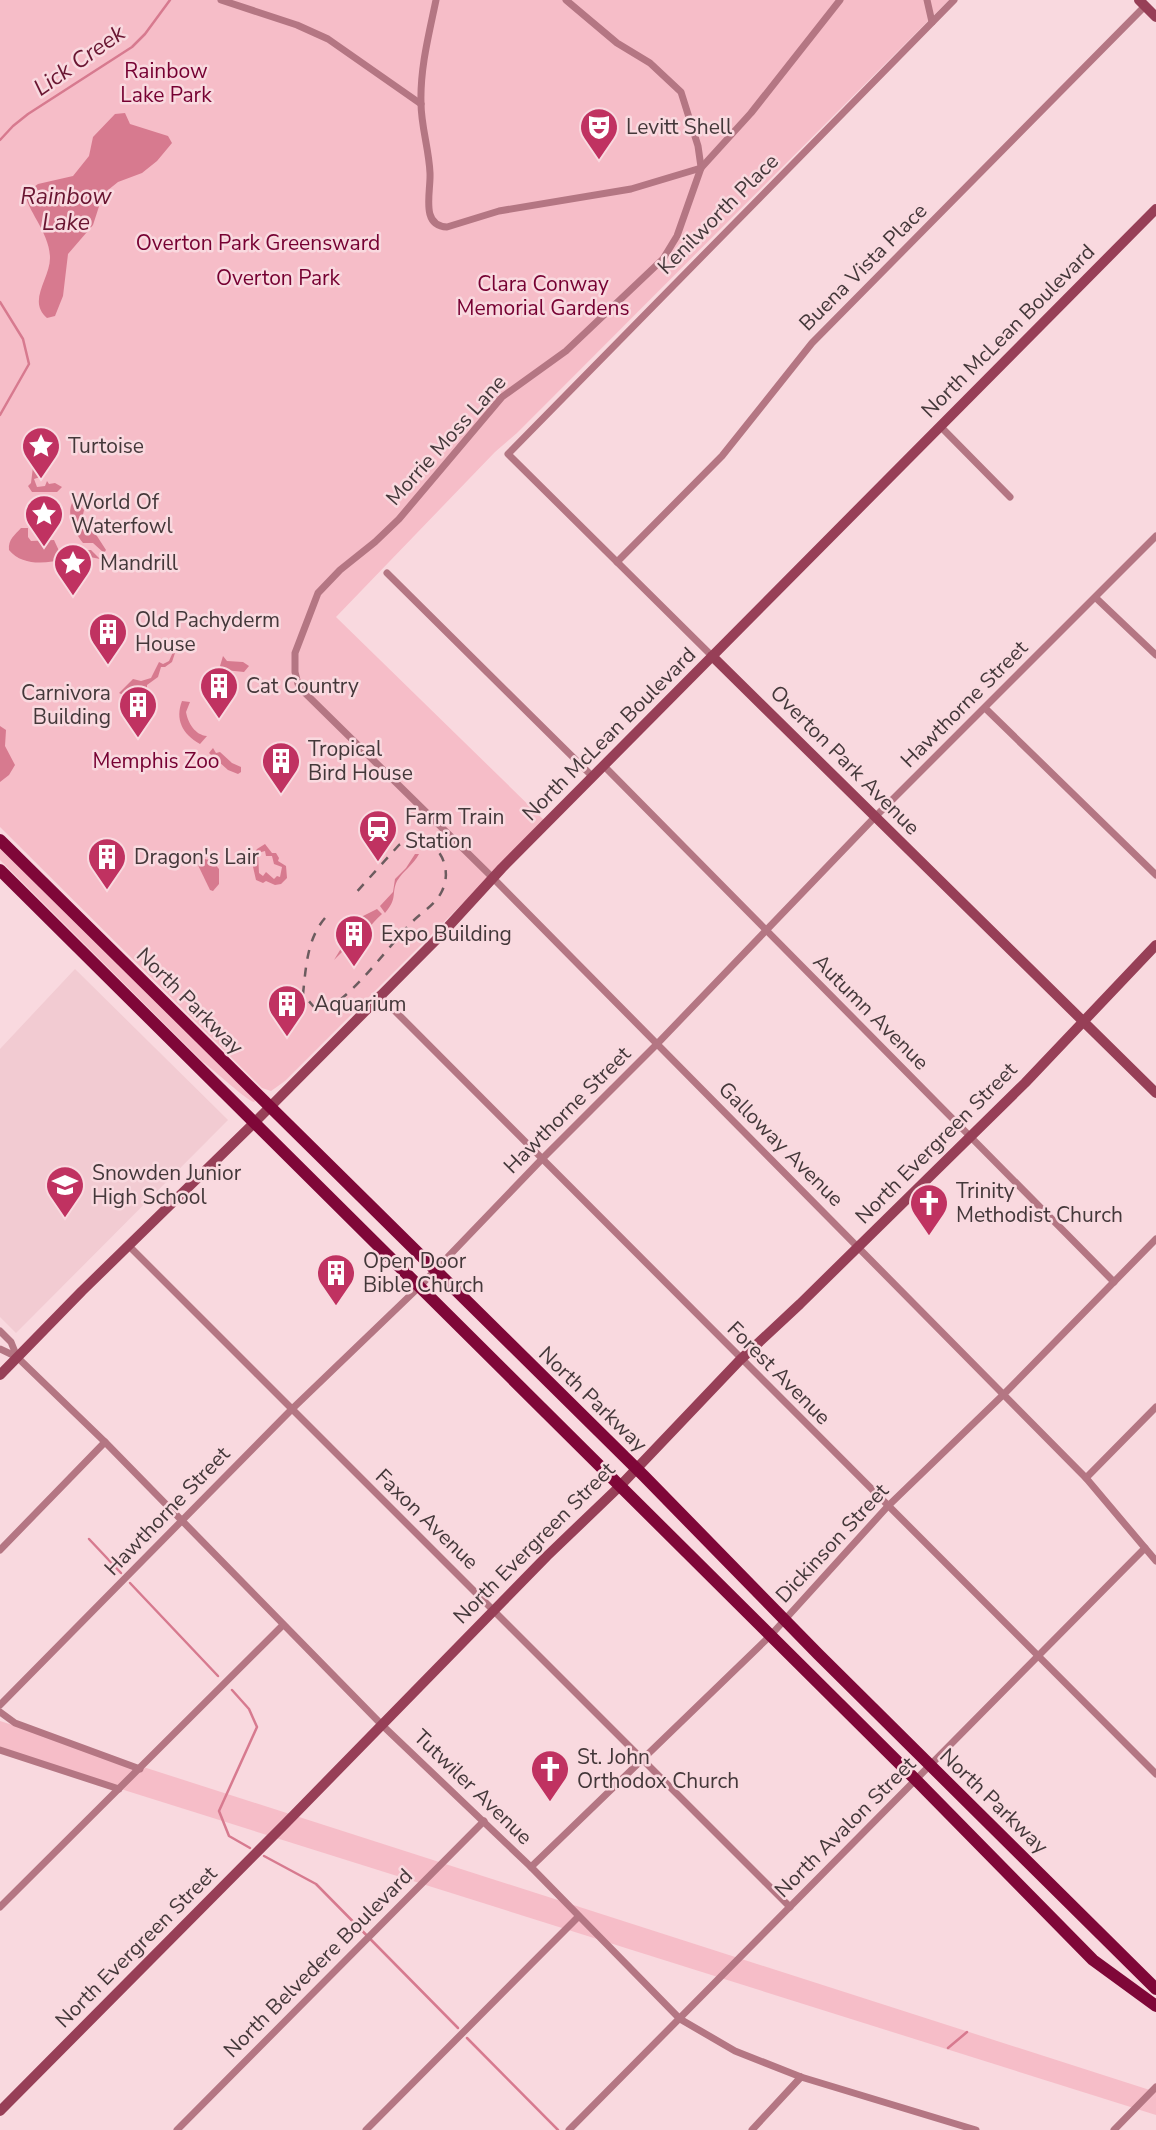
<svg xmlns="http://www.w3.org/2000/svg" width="1156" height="2130" viewBox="0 0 1156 2130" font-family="'Nunito Sans',sans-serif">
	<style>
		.built { fill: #f2cbd2 }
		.green { fill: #f6bdc8 }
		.water { fill: #d77a8f; fill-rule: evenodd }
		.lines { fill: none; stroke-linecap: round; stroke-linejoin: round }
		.stream { stroke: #d77a8f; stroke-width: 2.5 }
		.street { stroke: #b47683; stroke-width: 7 }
		.secondary { stroke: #973f57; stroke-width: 10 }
		.primary { stroke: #7f0738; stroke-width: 12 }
		.rail { stroke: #6c5c5f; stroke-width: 2.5; stroke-dasharray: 9 9; stroke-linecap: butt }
		.labels { text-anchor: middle; stroke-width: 5; stroke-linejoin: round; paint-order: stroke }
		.park-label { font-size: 21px; fill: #760032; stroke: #f9d9df }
		.poi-label { font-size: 21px; fill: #44383a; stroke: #f9d9df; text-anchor: start }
		.street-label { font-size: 21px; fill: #44383a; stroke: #f9d9df }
		.water-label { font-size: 23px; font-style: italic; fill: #691531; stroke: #f9d9df }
	</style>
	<rect width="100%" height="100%" fill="#f9d9df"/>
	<path class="built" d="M75 969 228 1120 16 1333 0 1317V1049Z"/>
	<g class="green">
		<path d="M0 0H949L517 433 495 452 336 617 545 821 285 1081 271 1091 262 1088 0 827Z"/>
		<path d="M0 846 256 1100 254 1102C247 1101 213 1069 203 1062L0 860Z"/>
		<path d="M0 1721 1156 2092V2115L0 1751Z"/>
	</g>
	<g class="water">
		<path d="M125 113 130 124 168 136 172 143 157 161 142 173 118 182 103 194 93 225 68 254 63 296 55 316 47 318C27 301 50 279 50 258 50 232 24 207 26 193L38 184 73 176 89 156 93 137 115 114Z"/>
		<path d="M33 467 43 476 34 479 37 487 45 486 47 481 49 484 55 483 62 487 57 492H32L28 486 31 483Z"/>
		<path d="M75 499 84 510 81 524 95 533 106 550 104 553 93 543H83C74 532 64 510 75 499Z"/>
		<path d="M21 528H28V537L31 541 54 540 60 553 68 559 70 566 76 565 85 557 83 550H91L100 559 90 557 73 568 68 566 64 559C46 564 22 566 9 550 8 539 15 535 21 528Z"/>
		<path d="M173 652 175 653 172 662 165 667H161L158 677 147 685V689L151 691 144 705 119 693 133 679 141 681 151 678 159 662 163 664 169 661Z"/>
		<path d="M223 656 227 661 243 662 249 666 244 672 225 670 220 666Z"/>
		<path d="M182 701 190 702 186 712C188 723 195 735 207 736L200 744C182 734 175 719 182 701Z"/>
		<path d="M0 726 6 730 5 746 15 765 9 775 0 782Z"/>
		<path d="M213 748 216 753 220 752 232 763 241 767V772L238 774 228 770 209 753Z"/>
		<path d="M265 844 272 853H276L279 858 278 861 286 866 287 878 281 884 275 885 266 881 263 883 256 880 251 858 257 849ZM265 851 266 856H272L274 864 282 867 280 877 277 876 274 879 266 872 263 876 259 873 258 853Z"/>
		<path d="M415 854H419C413 865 403 871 397 881 391 894 398 898 385 913L380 906 393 892 395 879 406 868Z"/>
		<path d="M197 858 211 860 219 869V884L213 891 210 890 196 861Z"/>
		<path d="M377 909 382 914C370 924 364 937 354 945L351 943 334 960 351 932V922Z"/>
	</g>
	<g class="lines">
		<g class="stream">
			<path d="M0 140 13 126 28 114 132 47 145 34 170 0"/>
			<path d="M0 302 23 339 29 364 0 415"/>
			<path d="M89 1539 121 1573"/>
			<path d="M130 1583 218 1676"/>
			<path d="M232 1690 249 1709 257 1727 219 1811 229 1836 250 1848"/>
			<path d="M264 1856 316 1884 458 2028"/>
			<path d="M467 2038 558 2130"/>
			<path d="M948 2048 967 2032"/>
		</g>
		<g class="street">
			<path d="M221 0 297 25 328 39 421 104"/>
			<path d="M436 0C429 34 420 68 421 103 421 126 429 149 430 173 431 192 420 226 447 227L499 211 631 189 701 168"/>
			<path d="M566 0 617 43 650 63 681 92 698 146 701 167"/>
			<path d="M840 0 751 113 701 168 677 236 663 259 566 351 502 397 399 519 375 542 340 570 318 593 295 653V672L298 684 303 691 493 878 1086 1478 1156 1561"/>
			<path d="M927 0 932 22"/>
			<path d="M941 427 1010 497"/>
			<path d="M617 562 722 456 812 343 1145 6"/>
			<path d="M387 573 593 777"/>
			<path d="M1096 598 1156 655"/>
			<path d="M712 656 508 454 954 0"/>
			<path d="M985 708 1156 875"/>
			<path d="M604 766 1114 1282"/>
			<path d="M379 995 1156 1774"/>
			<path d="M129 1246 790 1907"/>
			<path d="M0 1331 11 1342 17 1357 105 1442 382 1725 531 1867 680 2019 735 2051 801 2077 976 2130"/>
			<path d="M0 1349 17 1357"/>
			<path d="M1086 1478 1156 1407"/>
			<path d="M0 1550 105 1442"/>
			<path d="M0 1705 291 1410 419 1287 542 1159 657 1044 875 817 1156 536"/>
			<path d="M0 1712 15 1723 140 1769"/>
			<path d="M0 1750 119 1789"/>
			<path d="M531 1867 770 1636 888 1506 1004 1394 1156 1239"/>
			<path d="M0 1907 283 1625"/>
			<path d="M177 2130 484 1821"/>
			<path d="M366 2130 578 1917"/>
			<path d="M569 2130 1145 1548"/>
			<path d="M752 2130 801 2077"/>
			<path d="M1114 2130 1156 2087"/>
		</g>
		<g class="secondary">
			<path d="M1139 0 1156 17"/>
			<path d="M712 656 1156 1093"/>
			<path d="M0 1375 82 1291 254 1123 436 940 502 868 1156 209"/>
			<path d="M0 2111 285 1824 547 1556 620 1486 740 1360 800 1304 1025 1083 1156 945"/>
		</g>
		<g class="primary">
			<path d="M0 840 644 1476 818 1654 1156 1989"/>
			<path d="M0 870 916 1780 1093 1960 1156 2006"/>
		</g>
		<path class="rail" d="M325 918C307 939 306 967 303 994L313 1006 324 1009C350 1001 391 943 412 922 422 912 436 904 442 891 456 863 430 826 399 845L353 896"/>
	</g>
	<defs>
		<symbol id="theatre-pin" viewBox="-11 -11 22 30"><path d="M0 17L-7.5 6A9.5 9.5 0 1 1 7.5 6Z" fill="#c03261" stroke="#f9d9df"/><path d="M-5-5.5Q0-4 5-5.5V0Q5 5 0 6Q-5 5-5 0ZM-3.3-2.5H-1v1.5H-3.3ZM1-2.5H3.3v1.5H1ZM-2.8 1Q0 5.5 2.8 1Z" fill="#fff"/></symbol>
		<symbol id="sight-pin" viewBox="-11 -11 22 30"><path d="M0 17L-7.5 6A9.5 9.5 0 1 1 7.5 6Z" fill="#c03261" stroke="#f9d9df"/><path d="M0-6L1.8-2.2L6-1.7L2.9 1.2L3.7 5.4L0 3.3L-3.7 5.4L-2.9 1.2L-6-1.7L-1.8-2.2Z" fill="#fff"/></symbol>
		<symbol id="building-pin" viewBox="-11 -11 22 30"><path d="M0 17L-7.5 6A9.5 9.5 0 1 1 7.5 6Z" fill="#c03261" stroke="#f9d9df"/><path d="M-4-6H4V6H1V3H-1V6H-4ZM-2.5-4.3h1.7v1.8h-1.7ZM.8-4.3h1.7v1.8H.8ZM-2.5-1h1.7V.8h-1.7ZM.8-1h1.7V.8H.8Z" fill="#fff"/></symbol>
		<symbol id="station-pin" viewBox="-11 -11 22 30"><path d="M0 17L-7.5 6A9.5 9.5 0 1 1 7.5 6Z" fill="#c03261" stroke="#f9d9df"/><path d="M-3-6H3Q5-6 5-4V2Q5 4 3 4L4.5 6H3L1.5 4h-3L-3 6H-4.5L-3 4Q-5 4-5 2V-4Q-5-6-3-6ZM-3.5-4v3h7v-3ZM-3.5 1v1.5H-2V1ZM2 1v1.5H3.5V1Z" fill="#fff"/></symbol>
		<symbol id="school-pin" viewBox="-11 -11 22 30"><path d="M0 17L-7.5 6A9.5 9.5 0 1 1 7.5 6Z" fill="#c03261" stroke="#f9d9df"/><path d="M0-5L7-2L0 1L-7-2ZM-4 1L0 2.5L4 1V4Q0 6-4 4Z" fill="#fff"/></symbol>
		<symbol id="church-pin" viewBox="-11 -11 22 30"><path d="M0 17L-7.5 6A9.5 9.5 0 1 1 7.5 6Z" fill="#c03261" stroke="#f9d9df"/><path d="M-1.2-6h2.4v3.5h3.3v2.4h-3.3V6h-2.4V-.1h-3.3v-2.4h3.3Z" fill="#fff"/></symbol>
	</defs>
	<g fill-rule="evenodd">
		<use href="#theatre-pin" x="577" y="105" width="44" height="60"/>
		<use href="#sight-pin" x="19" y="424" width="44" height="60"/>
		<use href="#sight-pin" x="22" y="492" width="44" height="60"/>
		<use href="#sight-pin" x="51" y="541" width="44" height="60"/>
		<use href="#building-pin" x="86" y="610" width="44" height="60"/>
		<use href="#building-pin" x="197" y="664" width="44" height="60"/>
		<use href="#building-pin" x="116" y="683" width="44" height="60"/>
		<use href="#building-pin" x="259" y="739" width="44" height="60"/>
		<use href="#station-pin" x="356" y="807" width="44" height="60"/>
		<use href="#building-pin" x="85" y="835" width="44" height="60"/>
		<use href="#building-pin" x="332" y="912" width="44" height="60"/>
		<use href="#building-pin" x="265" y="982" width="44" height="60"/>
		<use href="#school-pin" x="43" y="1163" width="44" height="60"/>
		<use href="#church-pin" x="907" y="1181" width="44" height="60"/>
		<use href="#building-pin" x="314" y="1251" width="44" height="60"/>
		<use href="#church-pin" x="528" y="1747" width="44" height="60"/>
	</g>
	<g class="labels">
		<g class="park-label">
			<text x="166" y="78">Rainbow<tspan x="166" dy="24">Lake Park</tspan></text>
			<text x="258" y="250">Overton Park Greensward</text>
			<text x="278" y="285">Overton Park</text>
			<text x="543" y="291">Clara Conway<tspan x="543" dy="24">Memorial Gardens</tspan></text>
			<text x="156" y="768">Memphis Zoo</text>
		</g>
		<g class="poi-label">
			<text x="626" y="134">Levitt Shell</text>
			<text x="68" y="453">Turtoise</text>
			<text x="71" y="509">World Of<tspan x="71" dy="24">Waterfowl</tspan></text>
			<text x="100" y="570">Mandrill</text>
			<text x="135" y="627">Old Pachyderm<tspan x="135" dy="24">House</tspan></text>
			<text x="246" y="693">Cat Country</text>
			<text x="111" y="700" text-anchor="end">Carnivora<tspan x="111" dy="24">Building</tspan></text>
			<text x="308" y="756">Tropical<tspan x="308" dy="24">Bird House</tspan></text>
			<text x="405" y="824">Farm Train<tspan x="405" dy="24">Station</tspan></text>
			<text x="134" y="864">Dragon's Lair</text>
			<text x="381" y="941">Expo Building</text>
			<text x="314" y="1011">Aquarium</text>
			<text x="92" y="1180">Snowden Junior<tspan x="92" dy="24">High School</tspan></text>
			<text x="956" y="1198">Trinity<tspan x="956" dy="24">Methodist Church</tspan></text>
			<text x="363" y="1268">Open Door<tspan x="363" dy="24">Bible Church</tspan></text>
			<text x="577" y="1764">St. John<tspan x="577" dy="24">Orthodox Church</tspan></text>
		</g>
		<g class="street-label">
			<text transform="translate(718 214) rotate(-45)" y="7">Kenilworth Place</text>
			<text transform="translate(863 267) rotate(-45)" y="7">Buena Vista Place</text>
			<text transform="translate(1008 331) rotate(-45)" y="7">North McLean Boulevard</text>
			<text transform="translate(446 440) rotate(-48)" y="7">Morrie Moss Lane</text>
			<text transform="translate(964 704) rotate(-45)" y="7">Hawthorne Street</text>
			<text transform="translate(609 734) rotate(-45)" y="7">North McLean Boulevard</text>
			<text transform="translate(845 760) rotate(45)" y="7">Overton Park Avenue</text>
			<text transform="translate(190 1001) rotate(45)" y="7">North Parkway</text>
			<text transform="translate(871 1012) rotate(45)" y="7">Autumn Avenue</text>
			<text transform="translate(567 1110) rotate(-45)" y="7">Hawthorne Street</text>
			<text transform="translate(936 1143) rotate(-45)" y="7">North Evergreen Street</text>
			<text transform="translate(781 1144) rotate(45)" y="7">Galloway Avenue</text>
			<text transform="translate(779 1373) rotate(45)" y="7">Forest Avenue</text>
			<text transform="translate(593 1399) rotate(44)" y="7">North Parkway</text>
			<text transform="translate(167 1511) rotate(-46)" y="7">Hawthorne Street</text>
			<text transform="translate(427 1519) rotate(44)" y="7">Faxon Avenue</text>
			<text transform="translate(534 1543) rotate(-45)" y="7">North Evergreen Street</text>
			<text transform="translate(832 1543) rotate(-47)" y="7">Dickinson Street</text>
			<text transform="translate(473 1787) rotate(44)" y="7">Tutwiler Avenue</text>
			<text transform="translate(994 1801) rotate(44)" y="7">North Parkway</text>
			<text transform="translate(845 1827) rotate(-45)" y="7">North Avalon Street</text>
			<text transform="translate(136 1947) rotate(-45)" y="7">North Evergreen Street</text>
			<text transform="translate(318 1963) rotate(-45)" y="7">North Belvedere Boulevard</text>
		</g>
		<g class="water-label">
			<text transform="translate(79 60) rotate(-35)" y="8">Lick Creek</text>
			<text x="66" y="204">Rainbow<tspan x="66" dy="26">Lake</tspan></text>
		</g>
	</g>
</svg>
